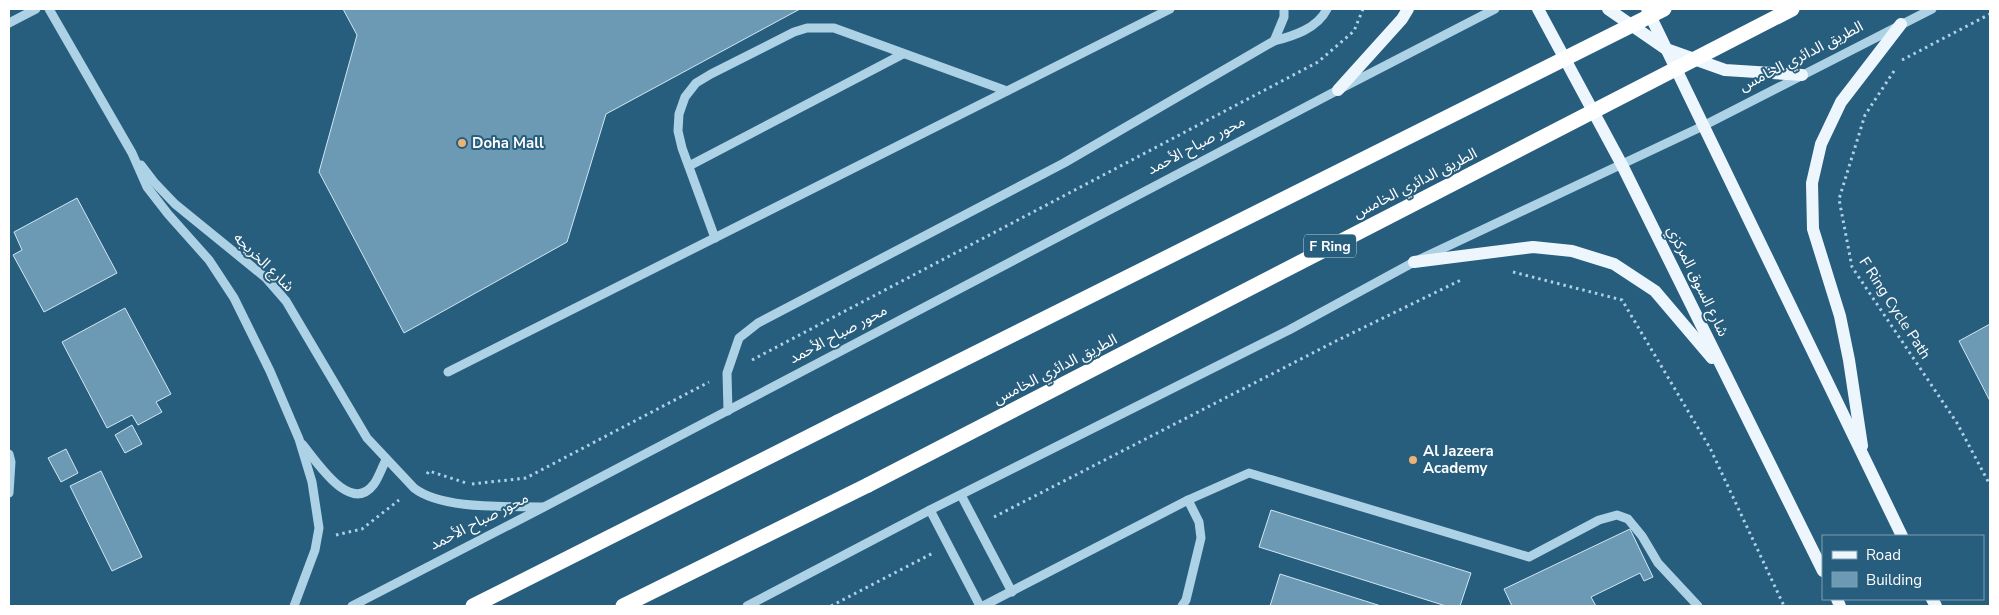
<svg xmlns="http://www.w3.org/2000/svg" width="1999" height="615" viewBox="0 0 1999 615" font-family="'Nunito Sans','Noto Sans Arabic',sans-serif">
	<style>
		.building { fill: #6c9ab4; stroke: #d0e7f4 }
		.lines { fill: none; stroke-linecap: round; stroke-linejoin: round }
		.path { stroke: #add1e5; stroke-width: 3; stroke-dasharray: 2.5 4; stroke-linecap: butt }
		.minor { stroke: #add1e5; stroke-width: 9 }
		.major { stroke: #edf6fd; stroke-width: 12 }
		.highway { stroke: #fff; stroke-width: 15 }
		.highway-bridge { stroke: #fff; stroke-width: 15 }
		.poi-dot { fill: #edb373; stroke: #275d7d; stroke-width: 2 }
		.labels { text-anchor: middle; stroke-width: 4; stroke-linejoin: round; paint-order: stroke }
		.shield { fill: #275d7d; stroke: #beced8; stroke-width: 1 }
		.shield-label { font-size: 14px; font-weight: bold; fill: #fff }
		.street-label { font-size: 15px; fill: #fff; stroke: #275d7d }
		.poi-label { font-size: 15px; font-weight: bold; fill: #fff; stroke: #275d7d; text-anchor: start }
	</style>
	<rect width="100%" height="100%" fill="#275d7d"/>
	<g class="building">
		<path d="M343 9H800L606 114 567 242 404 333 319 172 357 35Z"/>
		<path d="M77 198 117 273 44 312 13 255 22 250 14 232Z"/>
		<path d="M125 308 171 394 156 402 162 412 138 425 132 415 107 428 62 342Z"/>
		<path d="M1990 324V401L1959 341Z"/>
		<path d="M132 425 142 444 125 453 115 435Z"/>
		<path d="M66 449 78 473 61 482 48 458Z"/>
		<path d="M101 471 142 557 112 571 70 486Z"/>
		<path d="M1271 510 1471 573 1460 606H1446L1259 547Z"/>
		<path d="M1630 529 1653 577 1644 581 1640 573 1591 597 1596 606H1512L1504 589Z"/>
		<path d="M1280 574 1381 606H1270Z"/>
	</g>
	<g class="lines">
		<g class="path">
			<path d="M1902 60 1990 14"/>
			<path d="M1894 71 1865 115 1839 199 1852 267 1957 423 1990 485"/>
			<path d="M1513 272 1622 300 1710 448 1784 606"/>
			<path d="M752 360 1318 62 1354 31 1363 9"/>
			<path d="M427 474 429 471 466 483"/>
			<path d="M472 484 526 478 709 382"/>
			<path d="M994 517 1334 342 1463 279"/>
			<path d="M336 535 362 529 399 500"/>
			<path d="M831 606 933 553"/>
		</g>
		<g class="minor">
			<path d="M49 9 132 153 147 187 168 214 209 260 234 298 270 371 299 439 312 482 319 528 315 550 294 606"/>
			<path d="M9 23 36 9"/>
			<path d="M1274 41C1293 36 1317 29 1327 9"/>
			<path d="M141 165 154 182 175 204 266 278 286 301 367 438 414 488C442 510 508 506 543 507"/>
			<path d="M689 166 903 54"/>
			<path d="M715 238 682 148 678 131 679 114 685 97 696 83 711 74 794 32 807 28H834L1007 91"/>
			<path d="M448 372 1170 9"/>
			<path d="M728 411 727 373 739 338 758 323 1064 163 1274 41 1284 17V9"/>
			<path d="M302 444C316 460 350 516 374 484 379 477 382 467 386 460"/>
			<path d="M9 454 11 462 9 493"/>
			<path d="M961 495 1012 592"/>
			<path d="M930 510 980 606"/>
			<path d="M352 606 544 507 1338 90 1495 9"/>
			<path d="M747 606 930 510 1289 330 1414 262 1703 126 1932 9"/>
			<path d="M983 606 1188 500 1249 473 1529 557 1599 520 1617 515 1628 519 1642 536 1658 563 1698 606"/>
			<path d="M1182 606 1186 600 1201 538 1199 522 1188 500"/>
		</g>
		<g class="major">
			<path d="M1538 9 1622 165 1823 571"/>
			<path d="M1608 9 1666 49 1725 70 1802 75"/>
			<path d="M1647 9 1902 536"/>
			<path d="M1338 90 1402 19 1408 9"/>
			<path d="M1414 262 1533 247 1572 251 1614 264 1655 291 1712 358"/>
			<path d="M1862 446 1849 360 1840 316 1813 229 1812 183 1821 144 1841 102 1901 24"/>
			<path d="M1837 599 1840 606"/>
			<path d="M1932 599 1936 606"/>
		</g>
		<g class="highway">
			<path d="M473 606 838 422"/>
			<path d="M623 606 868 485"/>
		</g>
		<g class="highway-bridge">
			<path d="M838 422 1664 9"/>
			<path d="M868 485 1792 9"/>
		</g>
	</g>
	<g class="poi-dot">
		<circle cx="462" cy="143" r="5"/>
		<circle cx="1413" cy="460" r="5"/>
	</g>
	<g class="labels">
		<rect class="shield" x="1304" y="234.5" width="52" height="23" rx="4"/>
		<g class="shield-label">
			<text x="1330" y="251">F Ring</text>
		</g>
		<g class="street-label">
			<text transform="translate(1801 56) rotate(-27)" y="5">الطريق الدائري الخامس</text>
			<text transform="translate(1196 145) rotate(-28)" y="5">محور صباح الأحمد</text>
			<text transform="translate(1415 183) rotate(-27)" y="5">الطريق الدائري الخامس</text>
			<text transform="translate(264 262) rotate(44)" y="5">شارع الخريجه</text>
			<text transform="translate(1698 281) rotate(64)" y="5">شارع السوق المركزي</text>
			<text transform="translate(1895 308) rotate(57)" y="5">F Ring Cycle Path</text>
			<text transform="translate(838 334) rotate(-28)" y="5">محور صباح الأحمد</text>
			<text transform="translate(1055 369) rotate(-27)" y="5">الطريق الدائري الخامس</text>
			<text transform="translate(479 521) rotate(-27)" y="5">محور صباح الأحمد</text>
		</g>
		<g class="poi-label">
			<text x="472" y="148">Doha Mall</text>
			<text x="1423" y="456">Al Jazeera<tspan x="1423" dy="17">Academy</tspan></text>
		</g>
	</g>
	<rect width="1999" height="615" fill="none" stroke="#ffffff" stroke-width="20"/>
	<rect x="1822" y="535" width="162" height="65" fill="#275d7d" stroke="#7d9eb1"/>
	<rect x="1832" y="551" width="25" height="8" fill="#edf6fd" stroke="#7d9eb1"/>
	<text x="1866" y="560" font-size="15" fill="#ffffff">Road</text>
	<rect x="1832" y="572" width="25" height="15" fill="#6c9ab4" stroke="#7d9eb1"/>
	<text x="1866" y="585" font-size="15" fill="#ffffff">Building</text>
</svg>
